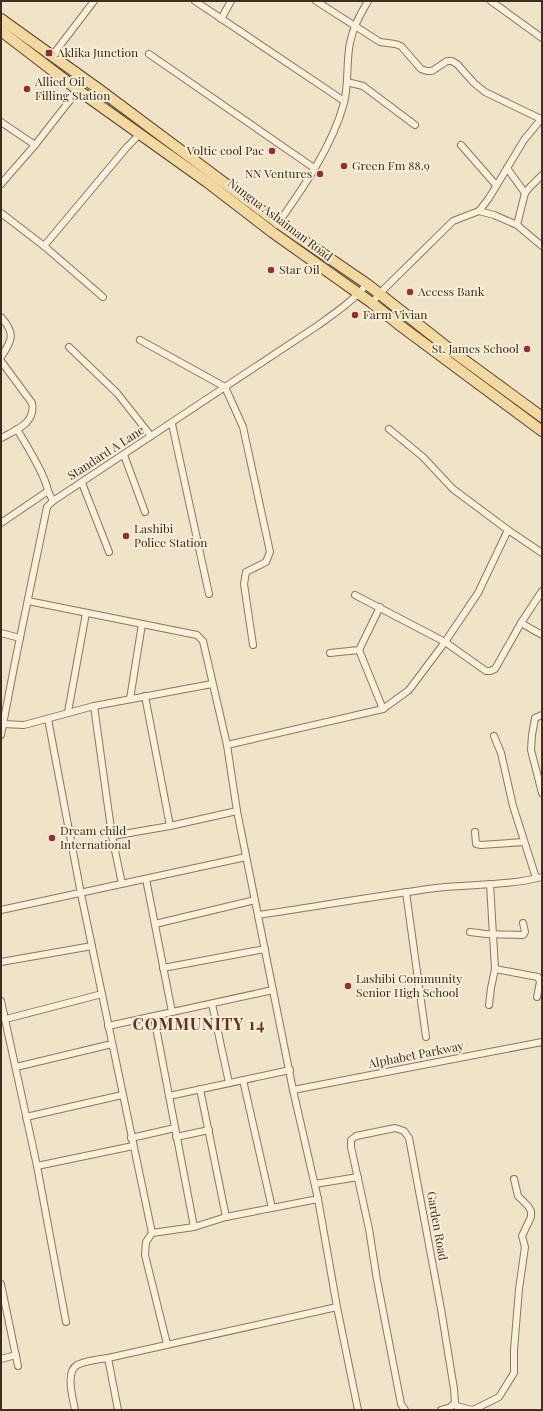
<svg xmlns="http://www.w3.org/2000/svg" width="543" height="1411" viewBox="0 0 543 1411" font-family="'Playfair Display',serif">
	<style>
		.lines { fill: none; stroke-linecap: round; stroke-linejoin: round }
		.street-casing { stroke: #8d765c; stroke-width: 8 }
		.primary-casing { stroke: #5b4430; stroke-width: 12 }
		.street { stroke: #faf1dc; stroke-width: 6 }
		.primary { stroke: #f3d9a0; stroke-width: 10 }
		.poi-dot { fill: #9e2a2b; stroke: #f7eed8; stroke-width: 1.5 }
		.labels { text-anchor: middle; stroke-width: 4; stroke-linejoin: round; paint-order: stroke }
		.poi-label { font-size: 12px; fill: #3d2e20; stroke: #f7eed8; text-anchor: start }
		.street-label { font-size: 12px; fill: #3d2e20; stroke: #f7eed8 }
		.district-label { font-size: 16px; font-weight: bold; letter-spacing: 1px; fill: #6b2e1e; stroke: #f7eed8 }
	</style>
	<rect width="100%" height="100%" fill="#f0e4c8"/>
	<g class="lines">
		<defs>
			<g id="street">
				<path d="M195 1 344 101"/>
				<path d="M316 1 380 42 395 44 401 46 421 69 427 71H432L447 61H452L457 64 474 83 485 92 541 119"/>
				<path d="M491 1 542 38"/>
				<path d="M221 19 231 1"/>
				<path d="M149 54 314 168"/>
				<path d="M52 56 94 1"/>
				<path d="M347 82 363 86 415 125"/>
				<path d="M1 122 35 145"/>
				<path d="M461 145 496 185"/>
				<path d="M507 168 525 193"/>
				<path d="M1 184 35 145 78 90"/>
				<path d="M479 211 489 198 524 140 542 118"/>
				<path d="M1 213 44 246 103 297"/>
				<path d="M277 225C303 188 332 147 344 103 349 83 346 62 350 43 353 27 360 15 368 1"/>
				<path d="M517 225 525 193 529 188 542 175"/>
				<path d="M44 246 127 147 140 134"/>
				<path d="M372 303 379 294 453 221 479 211 494 215 517 225 542 246"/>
				<path d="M1 317C16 334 12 340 1 357"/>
				<path d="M140 340 225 387 243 427 270 552 266 562 246 572 244 584 253 645"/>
				<path d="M69 347 117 393 151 436"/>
				<path d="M1 361 32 403C36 423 16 430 1 438"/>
				<path d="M172 424 209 594"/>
				<path d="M17 429C26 445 45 474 48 491"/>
				<path d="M389 429 423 457 453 489 508 530"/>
				<path d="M124 455 145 512"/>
				<path d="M82 483 109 552"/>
				<path d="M1 523 48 491 53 501"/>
				<path d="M355 595 445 642 486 671H490L495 669 521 623 542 591"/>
				<path d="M28 601 197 635 203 641 227 745 237 811 293 1090 318 1199 337 1307 358 1410"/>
				<path d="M521 623 542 635"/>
				<path d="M1 633 20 638"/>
				<path d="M359 650 383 709"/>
				<path d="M330 653 359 650 380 607"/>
				<path d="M145 696 170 826"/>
				<path d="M130 699 142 624"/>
				<path d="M94 706 112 836 122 884"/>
				<path d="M68 712 86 613"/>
				<path d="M542 715 535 718 532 735 531 750 542 793"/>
				<path d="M48 719 81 894 152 1233"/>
				<path d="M3 724 24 725 94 706 212 684"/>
				<path d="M1 735 15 662 47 507 53 501 317 326C335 313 353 301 367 284"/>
				<path d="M494 736 501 753 513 806 536 878"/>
				<path d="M227 745 383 709 409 690 445 642 478 593 508 530 542 553"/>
				<path d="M475 832 476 844 481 845 524 842"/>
				<path d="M112 836 170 826 237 811"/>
				<path d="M146 879 172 1012"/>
				<path d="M406 892 426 1037"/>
				<path d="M1 910 246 857"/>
				<path d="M258 915C318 906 377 896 436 888 471 884 507 886 542 877"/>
				<path d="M155 924 255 900"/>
				<path d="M470 932 486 934 523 935 525 932 523 923"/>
				<path d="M1 962 92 946"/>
				<path d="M163 968 265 949"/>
				<path d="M495 969 538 977 540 982 537 997"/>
				<path d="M1 1001 37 1166 66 1322"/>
				<path d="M212 1004 229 1083"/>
				<path d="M489 1005 491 988 495 969 490 884"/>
				<path d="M154 1017 194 1227"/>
				<path d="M6 1019 102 994"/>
				<path d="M108 1026 273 990"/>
				<path d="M16 1067 112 1044"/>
				<path d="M243 1080 272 1208"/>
				<path d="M200 1089 226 1217"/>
				<path d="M293 1090 542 1042"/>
				<path d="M169 1096 290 1070"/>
				<path d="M26 1117 122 1095"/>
				<path d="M176 1137 209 1130"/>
				<path d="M131 1138 175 1128"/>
				<path d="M37 1166 133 1146"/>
				<path d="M315 1184 358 1177"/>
				<path d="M1 1284 18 1366"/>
				<path d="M167 1344 145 1255 146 1242 152 1233 194 1227 226 1217 318 1199"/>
				<path d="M1 1359 16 1355"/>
				<path d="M453 1405 472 1410"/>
				<path d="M75 1410C73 1399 65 1372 77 1365 83 1362 100 1359 108 1358"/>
				<path d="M118 1410 108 1358 337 1307"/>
				<path d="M405 1410 401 1404 377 1280 369 1229 351 1147V1140L356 1136 395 1128 404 1131 409 1138 441 1309 454 1389 455 1403 449 1408 441 1410"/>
				<path d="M473 1410 499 1397 514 1373V1350L519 1289 525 1247 522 1236 531 1217V1211L528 1206 518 1196 514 1179"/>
			</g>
			<g id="primary">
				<path d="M1 19 100 90 278 223 367 284 452 351 542 417"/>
				<path d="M1 31 78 90 207 182 272 232 372 303 402 327 542 431"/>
			</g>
		</defs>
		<use href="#street" class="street-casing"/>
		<use href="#primary" class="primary-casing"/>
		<use href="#street" class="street"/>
		<use href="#primary" class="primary"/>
	</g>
	<g class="poi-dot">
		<rect x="45" y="49" width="8" height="8" rx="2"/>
		<circle cx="27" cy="89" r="4"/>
		<circle cx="272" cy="151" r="4"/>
		<circle cx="344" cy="166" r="4"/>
		<circle cx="320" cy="174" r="4"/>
		<circle cx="271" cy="270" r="4"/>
		<circle cx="410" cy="292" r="4"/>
		<circle cx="355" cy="315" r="4"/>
		<circle cx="527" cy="349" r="4"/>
		<circle cx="126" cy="536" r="4"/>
		<circle cx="52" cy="838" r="4"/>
		<circle cx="348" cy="986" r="4"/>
	</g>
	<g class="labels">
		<g class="poi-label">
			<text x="57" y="57">Aklika Junction</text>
			<text x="35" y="86">Allied Oil<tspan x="35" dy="14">Filling Station</tspan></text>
			<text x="264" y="155" text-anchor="end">Voltic cool Pac</text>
			<text x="352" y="170">Green Fm 88.9</text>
			<text x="312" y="178" text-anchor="end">NN Ventures</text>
			<text x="279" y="274">Star Oil</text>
			<text x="418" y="296">Access Bank</text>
			<text x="363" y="319">Farm Vivian</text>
			<text x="519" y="353" text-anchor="end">St. James School</text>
			<text x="134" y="533">Lashibi<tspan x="134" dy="14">Police Station</tspan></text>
			<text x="60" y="835">Dream child<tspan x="60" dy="14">International</tspan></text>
			<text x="356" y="983">Lashibi Community<tspan x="356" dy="14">Senior High School</tspan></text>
		</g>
		<g class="street-label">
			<text transform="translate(280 220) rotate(37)" y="4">Nungua Ashaiman Road</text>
			<text transform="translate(106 453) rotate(-33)" y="4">Standard A Lane</text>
			<text transform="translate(416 1055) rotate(-11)" y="4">Alphabet Parkway</text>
			<text transform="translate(437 1226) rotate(80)" y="4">Garden Road</text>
		</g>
		<g class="district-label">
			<text x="199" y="1030">COMMUNITY 14</text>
		</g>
	</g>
	<rect width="543" height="1411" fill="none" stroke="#3d2e20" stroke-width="4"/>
</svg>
